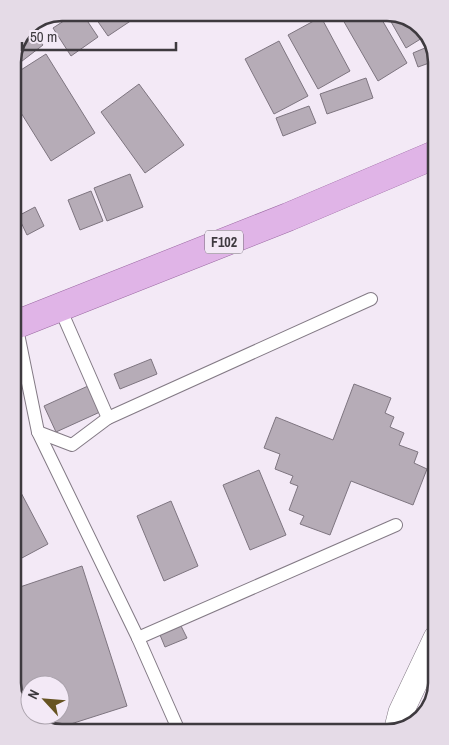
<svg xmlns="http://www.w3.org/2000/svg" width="449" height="745" viewBox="0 0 449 745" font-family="'Archivo Narrow',sans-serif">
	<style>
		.building { fill: #b6acb7; stroke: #7e7580; fill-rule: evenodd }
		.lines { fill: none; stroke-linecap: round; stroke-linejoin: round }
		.service-casing { stroke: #837a85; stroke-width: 14 }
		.minor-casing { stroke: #837a85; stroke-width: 26 }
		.primary-casing { stroke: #9a69a2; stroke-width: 29 }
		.service { stroke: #fff; stroke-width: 12 }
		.minor { stroke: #fff; stroke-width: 25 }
		.primary { stroke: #e0b4e7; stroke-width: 28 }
		.labels { text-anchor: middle; stroke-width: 5; stroke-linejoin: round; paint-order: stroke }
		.shield { fill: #f3e9f6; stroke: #746e76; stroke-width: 1 }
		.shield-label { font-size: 14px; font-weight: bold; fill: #3e3a3f }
		.rim { fill: none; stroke: #3e3a3f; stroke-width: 2.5 }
	</style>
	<rect width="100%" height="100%" fill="#f3e9f6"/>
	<g class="building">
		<path d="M76 13H82L98 37 71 56 53 28Z"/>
		<path d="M92 13H132L135 18 108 36Z"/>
		<path d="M301 13H315L303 18Z"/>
		<path d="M356 13H378L407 63 378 81 343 20Z"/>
		<path d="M386 13 415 21 427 35 406 48Z"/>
		<path d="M321 17 350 71 318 89 288 35Z"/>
		<path d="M28 26 43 45 13 68V59Z"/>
		<path d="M279 41 308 96 274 114 245 59Z"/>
		<path d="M432 45V62L418 67 413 53Z"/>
		<path d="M46 54 95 133 51 161 13 100V75Z"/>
		<path d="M366 78 373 98 327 114 320 94Z"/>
		<path d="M139 84 184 145 145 173 101 112Z"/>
		<path d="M309 106 316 123 283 136 276 118Z"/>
		<path d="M130 174 143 207 107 221 94 188Z"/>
		<path d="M91 191 103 221 80 230 68 200Z"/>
		<path d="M35 207 44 226 27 235 18 216Z"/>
		<path d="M151 359 157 374 120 389 114 374Z"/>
		<path d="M354 384 391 398 385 413 394 417 390 427 404 433 399 445 418 452 414 463 427 469 413 505 351 481 330 535 300 524 304 516 289 510 298 486 290 483 293 476 275 469 280 454 264 448 276 417 333 440Z"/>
		<path d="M88 386 100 412 56 432 44 406Z"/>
		<path d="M259 470 286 535 250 550 223 485Z"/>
		<path d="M18 487 48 544 20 559 16 552V488Z"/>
		<path d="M171 501 198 566 164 581 137 516Z"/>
		<path d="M82 566 127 706 52 730 35 724 29 718 17 682V588ZM30 685H60V715H30Z"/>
		<path d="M181 626 187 638 165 647 160 635Z"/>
	</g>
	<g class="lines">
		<defs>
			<g id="service">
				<path d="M59 306 108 418"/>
				<path d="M16 324 38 432 138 638 179 731"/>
				<path d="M38 432 72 445 108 418 371 299"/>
				<path d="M138 638 396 525"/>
			</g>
			<path id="minor" d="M397 728 401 712 436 638"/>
			<path id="primary" d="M15 325 288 217 432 156"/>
		</defs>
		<use href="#service" class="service-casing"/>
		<use href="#minor" class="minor-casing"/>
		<use href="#primary" class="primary-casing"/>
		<use href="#service" class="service"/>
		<use href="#minor" class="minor"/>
		<use href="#primary" class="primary"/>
	</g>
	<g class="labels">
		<rect class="shield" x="205" y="230.5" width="38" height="23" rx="4"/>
		<g class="shield-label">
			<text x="224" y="247">F102</text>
		</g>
	</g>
	<path d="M0 0H449V745H0ZM62 21H387A41 41 0 0 1 428 62V683A41 41 0 0 1 387 724H62A41 41 0 0 1 21 683V62A41 41 0 0 1 62 21Z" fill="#e5dbe7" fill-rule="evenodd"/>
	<path class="rim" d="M62 21H387A41 41 0 0 1 428 62V683A41 41 0 0 1 387 724H62A41 41 0 0 1 21 683V62A41 41 0 0 1 62 21Z"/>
	<g transform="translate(45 700) rotate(296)"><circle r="24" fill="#f3e9f6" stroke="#aba3ad"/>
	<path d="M0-4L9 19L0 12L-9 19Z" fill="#665321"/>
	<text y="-8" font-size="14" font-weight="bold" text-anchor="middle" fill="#3e3a3f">N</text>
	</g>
	<path d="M22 42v8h154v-8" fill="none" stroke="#3e3a3f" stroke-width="2.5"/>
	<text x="30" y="42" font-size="15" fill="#3e3a3f" stroke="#f3e9f6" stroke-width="4" paint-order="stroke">50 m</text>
</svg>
